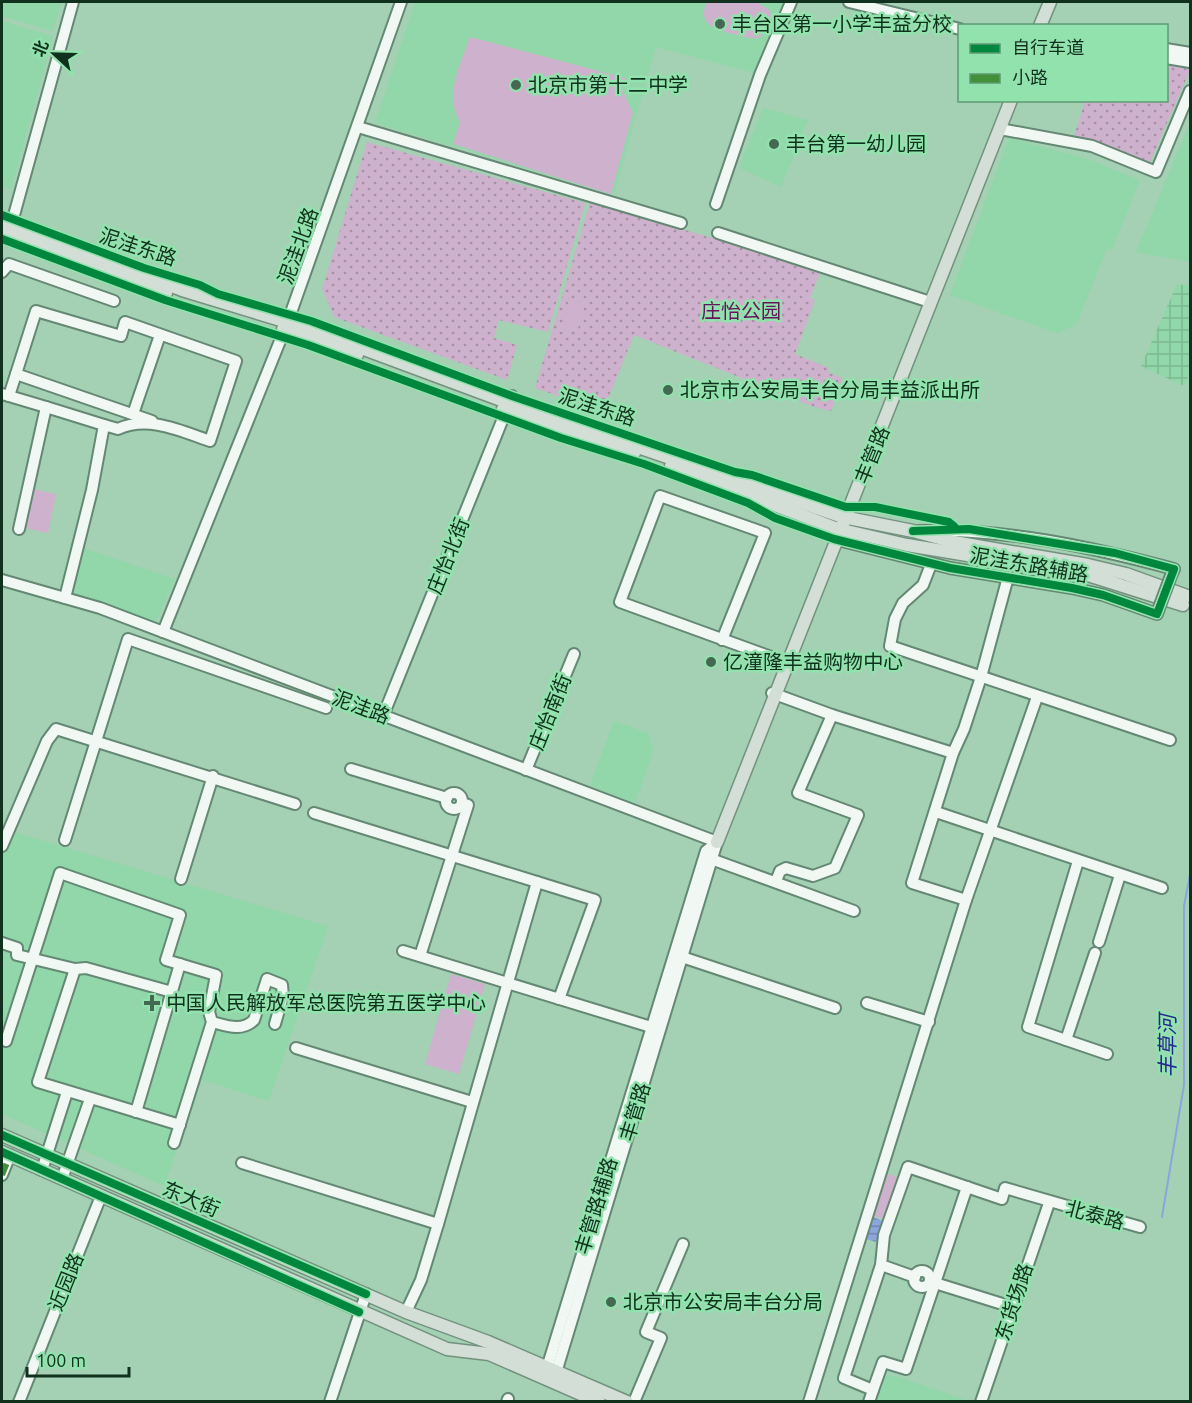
<svg xmlns="http://www.w3.org/2000/svg" width="1192" height="1403" viewBox="0 0 1192 1403" font-family="Ubuntu,'Noto Sans SC',sans-serif">
	<style>
		.built { fill: #92d7aa }
		.industrial { fill: url(#industrial-grid) }
		.park { fill: url(#park-dots) }
		.pitch { fill: #ceb1cc }
		.water { fill: url(#water-rules) }
		.lines { fill: none; stroke-linecap: round; stroke-linejoin: round }
		.stream { stroke: #8ba5de; stroke-width: 2 }
		.minor-casing { stroke: #648873; stroke-width: 14 }
		.major-casing { stroke: #72927e; stroke-width: 15 }
		.minor { stroke: #f1f8f4; stroke-width: 10 }
		.major { stroke: #d2ded6; stroke-width: 12 }
		.minor-bridge-casing { stroke: #648873; stroke-width: 14; stroke-linecap: butt }
		.minor-bridge { stroke: #f1f8f4; stroke-width: 10 }
		.quiet { stroke: #42903a; stroke-width: 6; stroke-dasharray: 12 6; stroke-linecap: butt }
		.cycleway-casing { stroke: #92e2ad; stroke-width: 11 }
		.cycleway { stroke: #00873e; stroke-width: 8 }
		.poi-dot { fill: #446952; stroke: #92e2ad; stroke-width: 2 }
		.labels { text-anchor: middle; stroke-width: 5; stroke-linejoin: round; paint-order: stroke }
		.poi-label { font-size: 20px; fill: #10311d; stroke: #92e2ad; text-anchor: start }
		.street-label { font-size: 20px; fill: #10311d; stroke: #92e2ad }
		.park-label { font-size: 20px; fill: #65165a; stroke: #92e2ad }
		.water-label { font-size: 21px; font-style: italic; fill: #282592; stroke: #92e2ad }
	</style>
	<defs>
		<pattern id="industrial-grid" width="8" height="8" patternUnits="userSpaceOnUse" patternTransform="scale(1.5)"><rect width="8" height="8" fill="#92d7aa"/><path d="M0 4h8M4 0v8" fill="none" stroke="#7db992"/></pattern>
		<pattern id="park-dots" width="8" height="8" patternUnits="userSpaceOnUse" patternTransform="scale(1.5)"><rect width="8" height="8" fill="#ceb1cc"/><path d="M2 2h.1M6 6h.1" fill="none" stroke="#a691a5" stroke-width="1.8" stroke-linecap="round"/></pattern>
		<pattern id="water-rules" width="6" height="5" patternUnits="userSpaceOnUse" patternTransform="scale(1.5)"><rect width="6" height="5" fill="#8ba5de"/><path d="M0 2.5h6" fill="none" stroke="#7087b3"/></pattern>
	</defs>
	<rect width="100%" height="100%" fill="#a4d0b3"/>
	<g class="built">
		<path d="M2 2H62L52 31 2 16Z"/>
		<path d="M415 2H788L759 74 656 47 614 194 375 123Z"/>
		<path d="M2 21 53 36 11 189 2 186Z"/>
		<path d="M763 108 808 120 781 187 739 168Z"/>
		<path d="M1190 123V262L1136 252Z"/>
		<path d="M1009 138 1088 159 1140 180 1112 250 1107 249 1076 325 1057 333 950 295Z"/>
		<path d="M83 548 175 579 155 624 69 593Z"/>
		<path d="M614 721 648 733 653 752 635 803 590 785Z"/>
		<path d="M11 831 328 926 269 1101 202 1080 164 1186 2 1114V853Z"/>
		<path d="M881 1375 896 1376 969 1401 873 1402Z"/>
	</g>
	<path class="industrial" d="M1177 284 1190 286V373L1184 386 1141 366Z"/>
	<g class="park">
		<path d="M1167 62 1186 64 1190 70 1150 162 1074 136 1085 101 1166 100Z"/>
		<path d="M367 142 585 203 548 332 499 320 494 338 517 345 507 380 334 317 322 289Z"/>
		<path d="M590 202 821 270 810 298 815 300 795 354 829 368 828 372 842 378 831 411 814 407 634 335 603 411 535 388Z"/>
	</g>
	<g class="pitch">
		<path d="M707 2H757L770 11C773 21 768 35 757 38 752 39 743 36 738 35 720 31 695 26 707 2Z"/>
		<path d="M470 37 625 78 622 89 633 113 611 194 453 144 460 122C444 94 460 65 470 37Z"/>
		<path d="M569 300 585 303 577 332 561 329Z"/>
		<path d="M33 489 56 494 48 533 25 528Z"/>
		<path d="M451 974 485 984 459 1074 425 1064Z"/>
		<path d="M883 1172 897 1177 884 1219 870 1215Z"/>
	</g>
	<path class="water" d="M870 1216 883 1221 876 1242 863 1238Z"/>
	<g class="lines">
		<path class="stream" d="M1162 1217 1184 1085V906L1190 875"/>
		<defs>
			<g id="minor">
				<path d="M849 2 960 29"/>
				<path d="M1166 49 1190 53"/>
				<path d="M1166 58 1190 62"/>
				<path d="M358 127 681 223"/>
				<path d="M1000 129 1092 146 1156 172 1190 91"/>
				<path d="M716 204 760 75 791 2"/>
				<path d="M11 226 73 2"/>
				<path d="M718 233 927 301"/>
				<path d="M2 272 9 264 114 301"/>
				<path d="M16 374 152 421"/>
				<path d="M2 394 9 396 36 311 121 336 125 322 236 361 210 441C181 431 148 415 118 429L104 425 92 490 65 598"/>
				<path d="M9 396 46 407 19 529"/>
				<path d="M46 407 104 425"/>
				<path d="M133 414 160 335"/>
				<path d="M919 531C1005 528 1091 547 1174 569L1172 573"/>
				<path d="M834 539 950 568 1072 588 1103 595 1157 614 1159 608"/>
				<path d="M930 567 923 585 903 603 895 619 890 646 1170 740"/>
				<path d="M2 580 100 608 717 842"/>
				<path d="M163 632 288 321 401 2"/>
				<path d="M722 640 765 533 660 496 620 602 785 662"/>
				<path d="M772 693 832 715 953 753"/>
				<path d="M383 716 512 396"/>
				<path d="M351 769 447 798"/>
				<path d="M526 770 574 654"/>
				<circle cx="454" cy="801" r="8"/>
				<path d="M936 812 1162 888"/>
				<path d="M314 813 537 882 438 1224 421 1280 406 1312"/>
				<path d="M65 840 128 639 326 708"/>
				<path d="M2 846 47 741 56 729 295 804"/>
				<path d="M711 859 854 911"/>
				<path d="M1078 861 1028 1027 1107 1054"/>
				<path d="M181 879 213 776"/>
				<path d="M776 881 780 871 786 868 813 876 835 868 858 815 798 793 832 715"/>
				<path d="M537 882 595 900 559 999"/>
				<path d="M966 900 912 883 953 753 964 729 981 677 1008 577"/>
				<path d="M1099 942 1120 875"/>
				<path d="M2 943 17 948V955L75 969 38 1082 180 1125"/>
				<path d="M403 951 651 1027"/>
				<path d="M420 956 468 805 462 803"/>
				<path d="M682 957 835 1008"/>
				<path d="M75 969 86 968 172 992"/>
				<path d="M867 1003 929 1022"/>
				<path d="M212 1022C227 1026 242 1032 254 1020L267 979 282 985 283 996 275 1024"/>
				<path d="M1066 1040 1095 953"/>
				<path d="M6 1041 60 873 180 915 166 960 216 975 209 1012 212 1022 174 1143"/>
				<path d="M296 1048 472 1102"/>
				<path d="M136 1112 180 964"/>
				<path d="M242 1163 438 1224"/>
				<path d="M42 1170 67 1092"/>
				<path d="M2 1175 10 1155"/>
				<path d="M62 1179 90 1099"/>
				<path d="M881 1265 915 1277"/>
				<circle cx="922" cy="1279" r="8"/>
				<path d="M930 1281 935 1283 967 1187"/>
				<path d="M547 1368 706 851 717 842"/>
				<path d="M554 1379 717 842"/>
				<path d="M873 1390 883 1362 906 1369 935 1283 1012 1307"/>
				<path d="M19 1402 101 1196"/>
				<path d="M330 1402 366 1294"/>
				<path d="M507 1402 508 1399"/>
				<path d="M634 1402 661 1338 646 1332 683 1244"/>
				<path d="M809 1402 966 900 1037 697"/>
				<path d="M869 1402 873 1390 844 1378 881 1265 884 1235 908 1167 1002 1199 1005 1188 1140 1227"/>
				<path d="M981 1402 1049 1203"/>
			</g>
			<g id="major">
				<path d="M1040 26 1050 2"/>
				<path d="M2 222 182 290 307 328 509 403 843 517 913 531 954 542 1088 565 1126 574 1187 596"/>
				<path d="M2 232 166 293"/>
				<path d="M283 329 357 355"/>
				<path d="M503 409 634 453"/>
				<path d="M671 466 838 529 907 545 1088 575 1183 605"/>
				<path d="M717 842 1011 100"/>
				<path d="M2 1135 406 1312 488 1342 627 1402"/>
				<path d="M2 1152 447 1349 489 1354 599 1402"/>
			</g>
		</defs>
		<use href="#minor" class="minor-casing"/>
		<use href="#major" class="major-casing"/>
		<use href="#minor" class="minor"/>
		<use href="#major" class="major"/>
		<defs>
			<path id="minor-bridge" d="M1159 608 1172 573"/>
		</defs>
		<use href="#minor-bridge" class="minor-bridge-casing"/>
		<use href="#minor-bridge" class="minor-bridge"/>
		<path class="quiet" d="M2 1175 10 1155"/>
		<defs>
			<g id="cycleway">
				<path d="M2 215 144 268 200 285 218 294 311 321 512 396 735 472 752 475 846 507H875L949 522 954 526"/>
				<path d="M2 239 165 300 308 345 561 438 644 464 748 503 775 518 834 539 950 568 1072 588 1103 595 1157 614 1174 569 1115 553 969 529 913 531"/>
				<path d="M2 1135 366 1294"/>
				<path d="M2 1152 359 1312"/>
			</g>
		</defs>
		<use href="#cycleway" class="cycleway-casing"/>
		<use href="#cycleway" class="cycleway"/>
	</g>
	<g class="poi-dot">
		<circle cx="720" cy="24" r="6"/>
		<circle cx="516" cy="85" r="6"/>
		<circle cx="774" cy="144" r="6"/>
		<circle cx="668" cy="390" r="6"/>
		<circle cx="711" cy="662" r="6"/>
		<path d="M149 994h6v6h6v6h-6v6h-6v-6h-6v-6h6z"/>
		<circle cx="611" cy="1302" r="6"/>
	</g>
	<g class="labels">
		<g class="poi-label">
			<text x="732" y="31">丰台区第一小学丰益分校</text>
			<text x="528" y="92">北京市第十二中学</text>
			<text x="786" y="151">丰台第一幼儿园</text>
			<text x="680" y="397">北京市公安局丰台分局丰益派出所</text>
			<text x="723" y="669">亿潼隆丰益购物中心</text>
			<text x="166" y="1010">中国人民解放军总医院第五医学中心</text>
			<text x="623" y="1309">北京市公安局丰台分局</text>
		</g>
		<g class="street-label">
			<text transform="translate(298 246) rotate(-70)" y="7">泥洼北路</text>
			<text transform="translate(138 247) rotate(18)" y="7">泥洼东路</text>
			<text transform="translate(597 407) rotate(18)" y="7">泥洼东路</text>
			<text transform="translate(872 455) rotate(-68)" y="7">丰管路</text>
			<text transform="translate(448 556) rotate(-68)" y="7">庄怡北街</text>
			<text transform="translate(1029 565) rotate(10)" y="7">泥洼东路辅路</text>
			<text transform="translate(361 707) rotate(21)" y="7">泥洼路</text>
			<text transform="translate(550 712) rotate(-68)" y="7">庄怡南街</text>
			<text transform="translate(635 1112) rotate(-73)" y="7">丰管路</text>
			<text transform="translate(191 1199) rotate(23)" y="7">东大街</text>
			<text transform="translate(596 1206) rotate(-73)" y="7">丰管路辅路</text>
			<text transform="translate(1095 1215) rotate(15)" y="7">北泰路</text>
			<text transform="translate(66 1282) rotate(-68)" y="7">近园路</text>
			<text transform="translate(1014 1302) rotate(-72)" y="7">东货场路</text>
		</g>
		<g class="park-label">
			<text x="741" y="318">庄怡公园</text>
		</g>
		<g class="water-label">
			<text transform="translate(1168 1046) rotate(-90)" y="7">丰草河</text>
		</g>
	</g>
	<rect width="1192" height="1403" fill="none" stroke="#10311d" stroke-width="6"/>
	<rect x="958" y="24" width="210" height="78" fill="#92e2ad" stroke="#5e9b73" stroke-width="1.5"/>
	<rect x="970" y="44" width="30" height="9" fill="#00873e" stroke="#5e9b73" stroke-width="1.5"/>
	<text x="1012" y="54" font-size="18" fill="#10311d">自行车道</text>
	<rect x="970" y="74" width="30" height="9" fill="#42903a" stroke="#5e9b73" stroke-width="1.5"/>
	<text x="1012" y="84" font-size="18" fill="#10311d">小路</text>
	<g transform="translate(54 54) rotate(292)" stroke="#92e2ad" stroke-width="4.5" paint-order="stroke">
	<path d="M0-4.5L10 22L0 15L-10 22Z" fill="#10311d"/>
	<text y="-9" font-size="16" font-weight="bold" text-anchor="middle" fill="#10311d">北</text>
	</g>
	<path d="M27 1367v9h102v-9" fill="none" stroke="#10311d" stroke-width="3"/>
	<text x="36" y="1367" font-size="18" fill="#10311d" stroke="#92e2ad" stroke-width="4.5" paint-order="stroke">100 m</text>
</svg>
